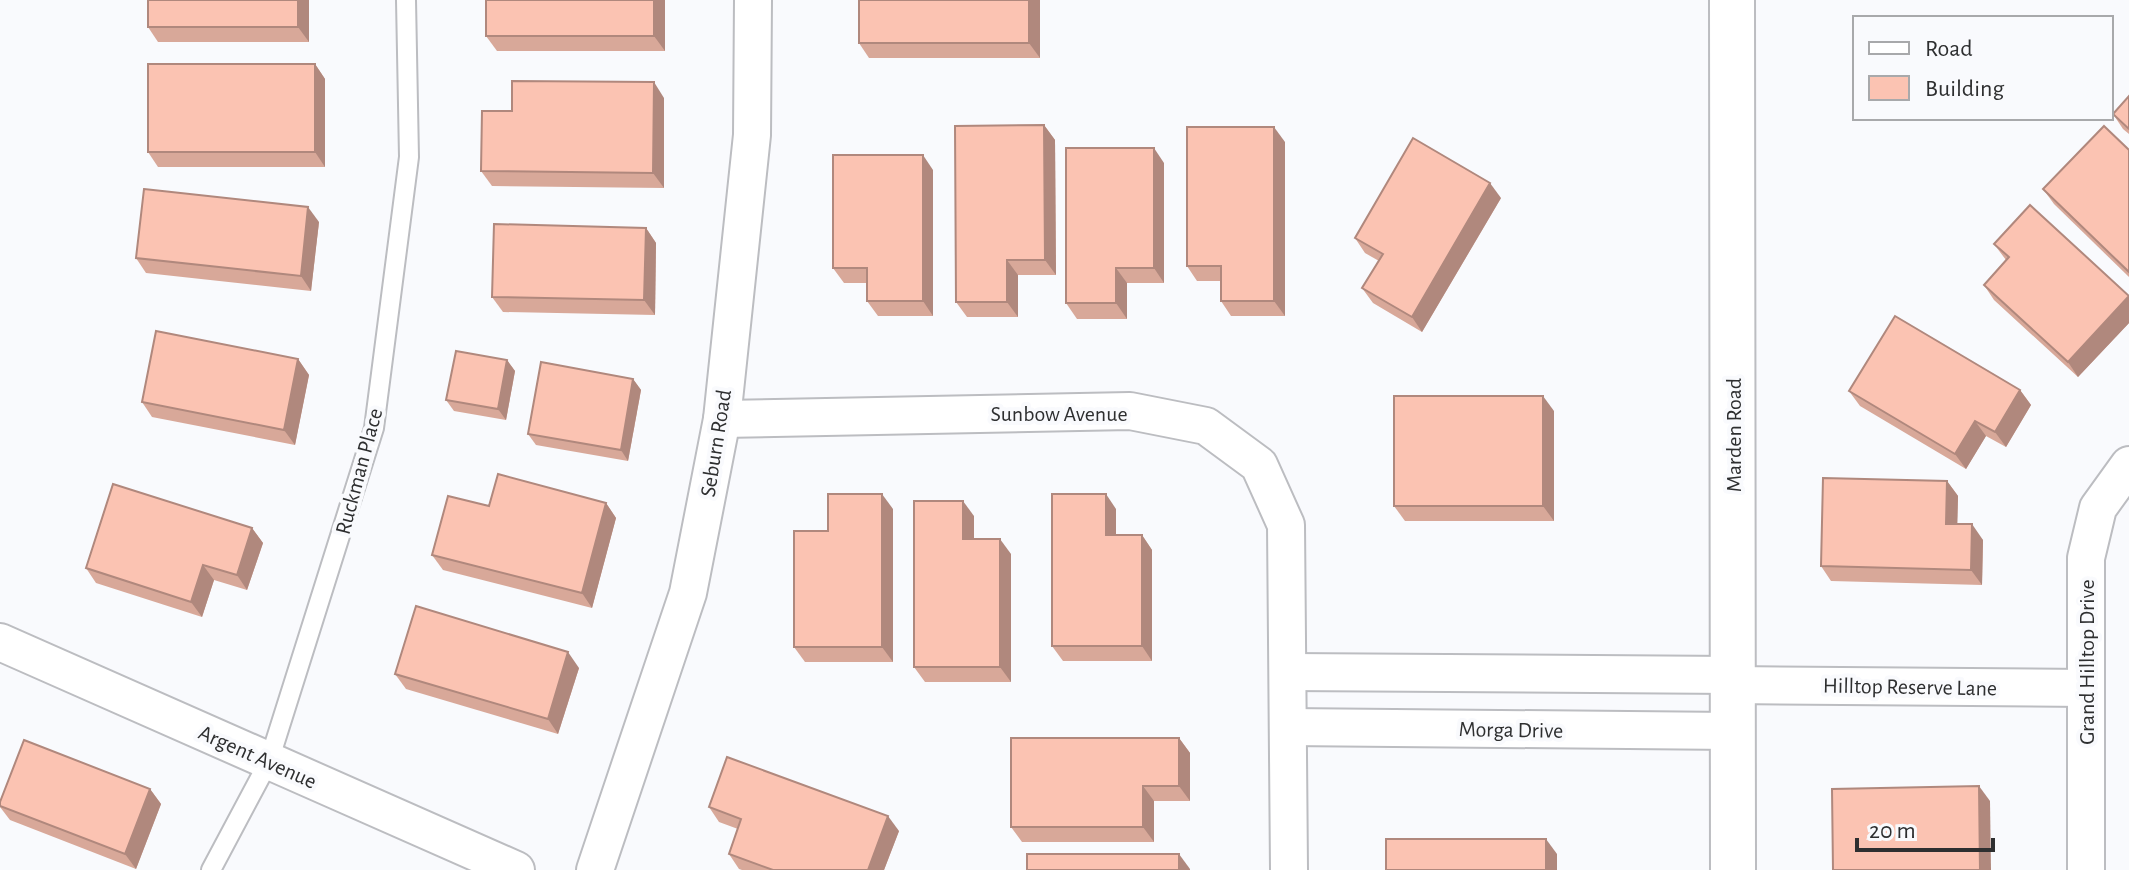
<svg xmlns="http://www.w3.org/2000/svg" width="2129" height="870" viewBox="0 0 2129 870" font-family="'Alegreya Sans',sans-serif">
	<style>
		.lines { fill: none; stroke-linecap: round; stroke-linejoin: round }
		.lane-casing { stroke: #bcbdc1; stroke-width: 22 }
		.street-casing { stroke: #bcbdc1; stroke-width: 40 }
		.secondary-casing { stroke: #bcbdc1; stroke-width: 48 }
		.lane { stroke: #fff; stroke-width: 18 }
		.street { stroke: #fff; stroke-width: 36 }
		.secondary { stroke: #fff; stroke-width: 44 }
		.wall { fill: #d8a899 }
		.shaded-wall { fill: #b0887d }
		.building { fill: #fbc3b2; stroke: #b0887d; stroke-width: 2 }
		.labels { text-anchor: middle; stroke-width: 8; stroke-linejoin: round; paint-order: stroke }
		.street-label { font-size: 22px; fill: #2e2f30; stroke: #f9fafd }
	</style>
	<rect width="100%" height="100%" fill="#f9fafd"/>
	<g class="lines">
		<defs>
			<path id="lane" d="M211 870 269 761 374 428 409 157 406 0"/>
			<g id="street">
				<path d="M722 419 1130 411 1206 426 1259 465 1286 525 1289 870"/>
				<path d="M0 642 516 870"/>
				<path d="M1289 672 1733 675"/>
				<path d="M1733 685 2086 688"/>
				<path d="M1288 727 1733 731"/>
				<path d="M595 870 688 593 722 419 752 135 753 0"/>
				<path d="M2086 870V558L2098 508 2129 465"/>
			</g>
			<path id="secondary" d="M1732 0 1733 870"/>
		</defs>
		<use href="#lane" class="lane-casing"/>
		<use href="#street" class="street-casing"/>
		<use href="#secondary" class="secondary-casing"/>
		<use href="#lane" class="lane"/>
		<use href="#street" class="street"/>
		<use href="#secondary" class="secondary"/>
	</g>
	<g class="wall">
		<path d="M309 0V42H158L148 27Z"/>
		<path d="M665 0V51H497L486 36Z"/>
		<path d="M1040 0V58H869L859 43Z"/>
		<path d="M315 64 325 79V167H158L148 152Z"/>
		<path d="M2129 96V134L2123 129 2113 114Z"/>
		<path d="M664 98V188L492 186 481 171 512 111Z"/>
		<path d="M1044 125 1055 140 1056 275H1018V317H967L956 302Z"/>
		<path d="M1285 142V316H1231L1221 301V281H1197L1187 266Z"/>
		<path d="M2129 150V277L2054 204 2043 189Z"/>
		<path d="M1164 163V283H1127V319H1077L1066 303Z"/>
		<path d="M933 170V316H878L867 301V283H844L833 268Z"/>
		<path d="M1501 198 1422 332 1373 303 1362 288 1379 261 1365 253 1355 238Z"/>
		<path d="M319 222 311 291 146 273 136 258Z"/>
		<path d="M646 228 656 243 655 315 503 312 492 297Z"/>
		<path d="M1994 244 2129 296V323L2078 377 1994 300 1984 285 2006 260Z"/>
		<path d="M298 359 309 375 295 445 152 417 142 402Z"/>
		<path d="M507 360 515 371 506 420 454 411 446 400Z"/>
		<path d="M633 379 641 390 628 461 536 445 528 434Z"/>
		<path d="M2020 390 2031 405 2006 447 1986 436 1966 469 1860 406 1849 391Z"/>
		<path d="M1554 411V521H1405L1394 506Z"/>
		<path d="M1947 481 1958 496 1957 524 1983 540 1982 585 1831 581 1821 566Z"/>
		<path d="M606 503 616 518 592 608 443 570 432 555 489 506Z"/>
		<path d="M893 509V662H805L794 647 828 531Z"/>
		<path d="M1116 509V535H1142L1152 550V661H1063L1052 646Z"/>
		<path d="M974 516V539L1011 554V682H925L914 667Z"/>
		<path d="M252 528 263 543 247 590 214 580 202 617 96 583 86 568Z"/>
		<path d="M579 668 558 734 406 689 395 674Z"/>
		<path d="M1179 738 1190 753V801H1154V842H1022L1011 827Z"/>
		<path d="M150 789 161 804 136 869 10 820 0 807V802Z"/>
		<path d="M709 807 899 831 884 870H742L739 869 729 854 738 829 719 822Z"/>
	</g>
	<g class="shaded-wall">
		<path d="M298 0H309V42L298 27Z"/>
		<path d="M654 0H665V51L654 36Z"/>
		<path d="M1029 0H1040V58L1029 43Z"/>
		<path d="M315 64 325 79V167L315 152Z"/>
		<path d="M654 82 664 98V188L653 173Z"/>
		<path d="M1044 125 1055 140 1056 275 1045 260Z"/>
		<path d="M1274 127 1285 142V316L1274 301Z"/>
		<path d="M1154 148 1164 163V283L1154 268Z"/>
		<path d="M923 155 933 170V316L923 301Z"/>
		<path d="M1490 183 1501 198 1422 332 1412 317Z"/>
		<path d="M308 207 319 222 311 291 301 276Z"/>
		<path d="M646 228 656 243 655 315 644 300Z"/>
		<path d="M1007 260 1018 275V317L1007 302Z"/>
		<path d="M1116 268 1127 283V319L1116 303Z"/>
		<path d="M2129 296V323L2078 377 2068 362Z"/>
		<path d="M298 359 309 375 295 445 284 430Z"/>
		<path d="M507 360 515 371 506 420 498 409Z"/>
		<path d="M633 379 641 390 628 461 621 450Z"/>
		<path d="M2020 390 2031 405 2006 447 1995 432Z"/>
		<path d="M1543 396 1554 411V521L1543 506Z"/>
		<path d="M1975 421 1986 436 1966 469 1955 454Z"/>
		<path d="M1947 481 1958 496 1957 539 1946 524Z"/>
		<path d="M882 494 893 509V662L882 647Z"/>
		<path d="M1106 494 1116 509V550L1106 535Z"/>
		<path d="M963 501 974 516V554L963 539Z"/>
		<path d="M606 503 616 518 592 608 582 593Z"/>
		<path d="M1972 524 1983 540 1982 585 1971 570Z"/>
		<path d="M252 528 263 543 247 590 237 575Z"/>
		<path d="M1142 535 1152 550V661L1142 646Z"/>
		<path d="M1000 539 1011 554V682L1000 667Z"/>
		<path d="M203 565 214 580 202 617 191 602Z"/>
		<path d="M568 652 579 668 558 734 548 719Z"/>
		<path d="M1179 738 1190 753V801L1179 786Z"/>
		<path d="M1143 786 1154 801V842L1143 827Z"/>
		<path d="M1979 786 1990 801 1991 870H1980Z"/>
		<path d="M150 789 161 804 136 869 125 854Z"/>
		<path d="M888 816 899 831 884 870H868Z"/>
		<path d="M1546 839 1557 854V870H1546Z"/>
		<path d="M1179 854 1190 869V870H1179Z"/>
	</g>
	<g class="building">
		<rect x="148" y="0" width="150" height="27"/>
		<rect x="486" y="0" width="168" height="36"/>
		<rect x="859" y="0" width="170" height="43"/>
		<rect x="148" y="64" width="167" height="88"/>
		<path d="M512 81 654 82 653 173 481 171 482 111H512Z"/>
		<path d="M2129 96V129L2113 114Z"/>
		<path d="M1044 125 1045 260H1007V302H956L955 126Z"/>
		<path d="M2104 126 2129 150V272L2043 189Z"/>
		<path d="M1187 127H1274V301H1221V266H1187Z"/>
		<path d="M1413 138 1490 183 1412 317 1362 288 1383 254 1355 238Z"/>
		<path d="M1066 148H1154V268H1116V303H1066Z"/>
		<path d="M833 155H923V301H867V268H833Z"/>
		<path d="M144 189 308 207 301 276 136 258Z"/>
		<path d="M2030 205 2129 296 2068 362 1984 285 2009 257 1994 244Z"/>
		<path d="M494 224 646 228 644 300 492 297Z"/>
		<path d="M1895 316 2020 390 1995 432 1975 421 1955 454 1849 391Z"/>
		<path d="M156 331 298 359 284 430 142 402Z"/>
		<path d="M456 351 507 360 498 409 446 400Z"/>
		<path d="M541 362 633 379 621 450 528 434Z"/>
		<rect x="1394" y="396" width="149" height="110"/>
		<path d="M498 474 606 503 582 593 432 555 448 496 489 506Z"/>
		<path d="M1823 478 1947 481 1946 524H1972L1971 570 1821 566Z"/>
		<path d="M113 484 252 528 237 575 203 565 191 602 86 568Z"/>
		<path d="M828 494H882V647H794V531H828Z"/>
		<path d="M1052 494H1106V535H1142V646H1052Z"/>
		<path d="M914 501H963V539H1000V667H914Z"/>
		<path d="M416 606 568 652 548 719 395 674Z"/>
		<path d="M1011 738H1179V786H1143V827H1011Z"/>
		<path d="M24 740 150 789 125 854 0 806V802Z"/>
		<path d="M727 757 888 816 868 870H773L729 854 741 819 709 807Z"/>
		<path d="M1979 786 1980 870H1833L1832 789Z"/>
		<rect x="1386" y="839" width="160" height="31"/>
		<rect x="1027" y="854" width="152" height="16"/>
	</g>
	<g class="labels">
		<g class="street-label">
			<text x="1059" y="421">Sunbow Avenue</text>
			<text transform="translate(1733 435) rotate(-90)" y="8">Marden Road</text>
			<text transform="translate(715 443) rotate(-81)" y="8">Seburn Road</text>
			<text transform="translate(358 471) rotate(-75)" y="8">Ruckman Place</text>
			<text transform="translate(2086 662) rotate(-90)" y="8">Grand Hilltop Drive</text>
			<text transform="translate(1910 686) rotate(1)" y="8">Hilltop Reserve Lane</text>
			<text transform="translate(1511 729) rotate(1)" y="8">Morga Drive</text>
			<text transform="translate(258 756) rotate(24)" y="8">Argent Avenue</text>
		</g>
	</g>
	<rect x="1853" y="16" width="260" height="104" fill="#f9fafd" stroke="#a8a9ab" stroke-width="2"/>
	<rect x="1869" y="42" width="40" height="12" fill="#ffffff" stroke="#a8a9ab" stroke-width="2"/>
	<text x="1925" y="56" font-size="24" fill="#2e2f30">Road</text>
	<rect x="1869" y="76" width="40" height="24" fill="#fbc3b2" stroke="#a8a9ab" stroke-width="2"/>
	<text x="1925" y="96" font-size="24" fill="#2e2f30">Building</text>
	<path d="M1857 838v12h136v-12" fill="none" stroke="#2e2f30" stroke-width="4"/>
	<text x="1869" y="838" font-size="24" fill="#2e2f30" stroke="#f9fafd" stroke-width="6" paint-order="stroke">20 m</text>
</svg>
